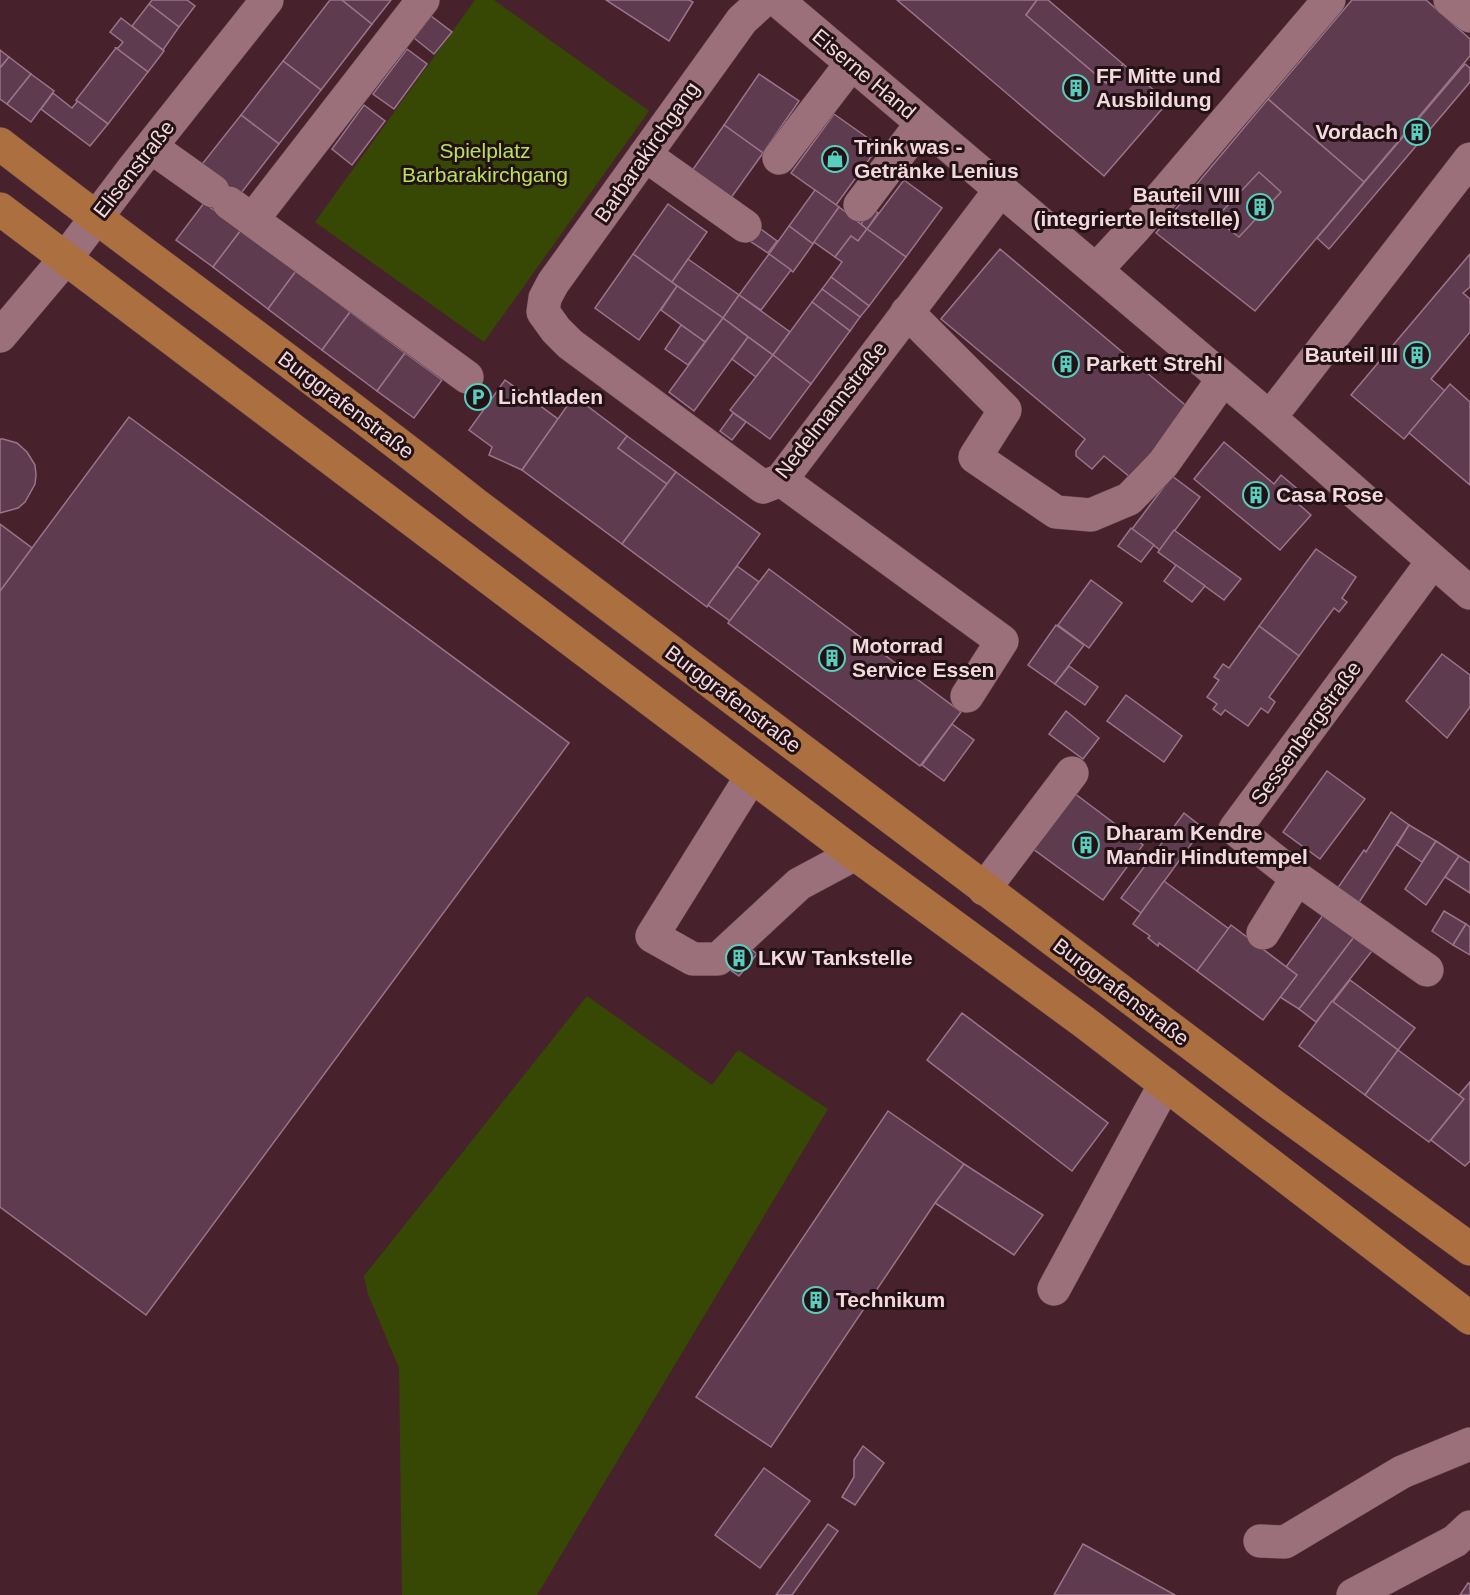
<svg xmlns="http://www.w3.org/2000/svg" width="1470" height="1595" viewBox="0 0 1470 1595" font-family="Arial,sans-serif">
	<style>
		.green { fill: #374804 }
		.building { fill: #5e3b4f; stroke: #9a7489; stroke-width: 1.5 }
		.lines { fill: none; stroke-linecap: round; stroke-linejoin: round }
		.minor-casing { stroke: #5f4049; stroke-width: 34 }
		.major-casing { stroke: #5f4049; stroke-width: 34 }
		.minor { stroke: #9c707a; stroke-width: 33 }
		.major { stroke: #ac6f3f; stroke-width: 33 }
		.labels { text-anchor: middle; stroke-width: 6; stroke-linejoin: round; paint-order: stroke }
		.street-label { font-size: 21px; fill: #f3d9de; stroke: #221216 }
		.poi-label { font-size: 21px; font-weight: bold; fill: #f3d9de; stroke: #221216; text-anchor: start }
		.park-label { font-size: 21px; fill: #b8e05b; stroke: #221216 }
	</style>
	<rect width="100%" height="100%" fill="#47222c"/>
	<g class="green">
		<path d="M475 0H494L649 111 484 342 315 222Z"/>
		<path d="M587 996 712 1085 738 1050 828 1109 537 1595H402L399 1368 368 1294 364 1276Z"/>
	</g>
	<g class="building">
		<path d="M152 0H187L195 6 179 27 149 4Z"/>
		<path d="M330 0H342L372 24 321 90 283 61Z"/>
		<path d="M342 0H391L372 24Z"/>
		<path d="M606 0H689L693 2 669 41Z"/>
		<path d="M897 0H1037L1026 15 1106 83 1123 64 1168 102 1104 176Z"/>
		<path d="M1037 0H1048L1123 64 1106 83 1026 15Z"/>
		<path d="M1352 0H1426L1470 39V56L1364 182 1268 99Z"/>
		<path d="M149 4 179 27 163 50 132 26Z"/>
		<path d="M431 16 452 32 434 54 414 38Z"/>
		<path d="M121 18 164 51 148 72 116 48H118L123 42 110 32Z"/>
		<path d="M116 48 148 72 108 124 76 100Z"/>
		<path d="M407 49 427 64 394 109 373 94Z"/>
		<path d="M0 50 9 57 0 68Z"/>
		<path d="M9 57 31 74 7 104 0 99V68Z"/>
		<path d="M283 61 321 90 279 144 241 115Z"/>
		<path d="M1465 64 1470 68V82L1329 249 1317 238Z"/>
		<path d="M31 74 54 91 31 122 7 104Z"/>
		<path d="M759 74 799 101 763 153 724 125Z"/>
		<path d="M53 93 72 108 77 102 76 100 108 124 90 146 41 109Z"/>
		<path d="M1268 99 1364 182 1255 311 1156 233Z"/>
		<path d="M364 105 385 121 352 165 332 149Z"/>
		<path d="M834 114 879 146 836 205 791 173Z"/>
		<path d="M241 115 279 144 238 197 199 168Z"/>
		<path d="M724 125 763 153 728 202 689 175Z"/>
		<path d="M1259 172 1281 192 1239 237 1215 219Z"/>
		<path d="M904 180 942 208 906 257 867 229Z"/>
		<path d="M815 190 839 207 813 244 789 226Z"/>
		<path d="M204 203 241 230 213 267 176 240Z"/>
		<path d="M668 204 707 232 672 282 633 254Z"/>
		<path d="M839 207 867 229 858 241 851 236 835 257 814 242Z"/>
		<path d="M872 209 878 213 867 229 861 224Z"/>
		<path d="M754 224 777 241 768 253 744 237Z"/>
		<path d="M789 226 813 244 793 272 769 254Z"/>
		<path d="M867 229 906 257 869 306 831 277 842 262 835 257 851 236 858 241Z"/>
		<path d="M241 230 296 271 268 309 213 267Z"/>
		<path d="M1000 249 1190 409 1130 477 1104 456 1092 469 1076 456V451L1085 439 941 319Z"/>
		<path d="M633 254 677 286 639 340 595 308Z"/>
		<path d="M769 254 791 270 761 310 739 295Z"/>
		<path d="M1470 254V287L1463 293 1470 299V332L1431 379 1445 391 1404 439 1351 395Z"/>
		<path d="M688 259 739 295 723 318 672 282Z"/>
		<path d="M296 271 350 312 322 350 268 309Z"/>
		<path d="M831 277 869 306 860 317 822 289Z"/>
		<path d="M677 286 723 318 705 342 661 310Z"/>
		<path d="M822 289 860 317 850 331 812 302Z"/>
		<path d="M739 295 790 332 773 355 723 318Z"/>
		<path d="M812 302 850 331 811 384 773 355Z"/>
		<path d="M350 312 405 353 377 391 322 350Z"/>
		<path d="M723 318 748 337 694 411 669 392Z"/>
		<path d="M681 325 705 342 688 365 665 349Z"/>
		<path d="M748 337 773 355 756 377 732 359Z"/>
		<path d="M405 353 442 380 414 418 377 391Z"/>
		<path d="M773 355 811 384 770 439 730 410Z"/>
		<path d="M505 380 558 419 522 470 489 455 492 447 469 430Z"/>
		<path d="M1450 384 1470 402V485L1409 433Z"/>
		<path d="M574 396 627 436 618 448 667 484 622 544 522 470Z"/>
		<path d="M733 413 746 422 732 440 720 431Z"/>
		<path d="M129 417 569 743 146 1315 0 1207V591Z"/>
		<path d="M627 436 676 472 667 484 618 448Z"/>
		<path d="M0 439H3L17 443 27 452 35 465 36 475 35 484 25 502 18 508 0 513Z"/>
		<path d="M1224 442 1274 484 1281 475 1301 492 1294 500 1311 515 1280 550 1194 479Z"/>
		<path d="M676 472 760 534 707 607 622 544Z"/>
		<path d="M1172 476 1200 497 1160 550 1132 529Z"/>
		<path d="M0 524 32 548 0 591Z"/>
		<path d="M1131 528 1154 545 1141 562 1118 546Z"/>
		<path d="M1174 530 1241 579 1224 600 1158 552Z"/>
		<path d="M1316 549 1356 577 1342 598 1347 602 1339 612 1334 608 1299 656 1259 626Z"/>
		<path d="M1176 565 1205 586 1192 602 1164 581Z"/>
		<path d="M737 566 759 582 730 621 708 605Z"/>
		<path d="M769 569 961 712 920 766 728 623Z"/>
		<path d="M1091 580 1122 603 1089 648 1058 625Z"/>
		<path d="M1056 625 1084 645 1055 684 1028 665Z"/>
		<path d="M1259 626 1299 656 1269 697 1275 702 1268 713 1261 708 1248 726 1225 710 1221 715 1213 709 1217 704 1207 697 1219 680 1214 677 1223 664 1229 668Z"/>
		<path d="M1442 654 1470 675V707L1447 738 1406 701Z"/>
		<path d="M1069 666 1098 687 1085 705 1055 684Z"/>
		<path d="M1126 695 1182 736 1164 762 1107 721Z"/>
		<path d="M1066 711 1099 738 1083 759 1049 734Z"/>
		<path d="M952 724 974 740 944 781 922 765Z"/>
		<path d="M1327 771 1365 799 1320 859 1283 832Z"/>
		<path d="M1070 790 1143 845 1103 900 1029 846Z"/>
		<path d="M1391 812 1409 825 1358 904 1337 889 1364 850 1366 852Z"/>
		<path d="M1184 813 1203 828 1141 913 1121 898Z"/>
		<path d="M1409 825 1436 841 1422 862 1397 845Z"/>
		<path d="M1436 841 1459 856 1426 905 1405 889Z"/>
		<path d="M1459 856 1470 863V893L1445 877Z"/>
		<path d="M1164 881 1229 929 1197 971 1159 943 1158 946 1148 938 1150 936 1133 924Z"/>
		<path d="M1444 911 1466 924 1453 945 1432 931Z"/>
		<path d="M1323 915 1354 937 1299 1009 1280 997 1297 975 1286 967Z"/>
		<path d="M1466 924 1470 927V955L1453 945Z"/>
		<path d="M1231 925 1297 975 1263 1020 1197 971Z"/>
		<path d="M1354 937 1372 951 1316 1022 1299 1009Z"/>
		<path d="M739 939 757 954 739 976 720 963Z"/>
		<path d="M1350 980 1415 1028 1398 1050 1333 1002Z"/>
		<path d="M1332 1001 1398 1050 1365 1095 1299 1046Z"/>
		<path d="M962 1013 1108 1123 1072 1171 927 1060Z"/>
		<path d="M1398 1050 1464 1099 1429 1142 1365 1095Z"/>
		<path d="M1470 1082V1161L1465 1166 1431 1140 1464 1099 1459 1095Z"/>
		<path d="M888 1111 964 1164 935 1203 771 1447 696 1397Z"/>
		<path d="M964 1164 1043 1215 1014 1255 935 1203Z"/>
		<path d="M863 1446 884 1463 855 1505 842 1497 854 1477V1460Z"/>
		<path d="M764 1468 810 1501 760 1568 715 1535Z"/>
		<path d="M828 1524 838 1531 792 1595H776Z"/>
		<path d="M1083 1544 1175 1595H1054Z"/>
		<path d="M1468 1583 1470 1584V1595H1460Z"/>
	</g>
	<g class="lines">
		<defs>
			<g id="minor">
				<path d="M764 0 742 20 553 283 545 298 543 312 556 330 570 344 763 487 781 480 1001 189"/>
				<path d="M777 0 1269 417 1470 593"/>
				<path d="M1450 0 1470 16"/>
				<path d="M151 147 213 191"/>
				<path d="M645 155 745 226"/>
				<path d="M779 158 851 64"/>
				<path d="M229 203 467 377"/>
				<path d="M860 205 922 123"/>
				<path d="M253 219 423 0"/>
				<path d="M1096 270 1134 229 1329 0"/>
				<path d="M907 312 1005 410 975 457 1056 512 1091 515 1129 499 1163 464 1223 379"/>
				<path d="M0 336 65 259 133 169 267 0"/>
				<path d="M1269 417 1282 402 1470 159"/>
				<path d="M781 480 1002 641 967 696"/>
				<path d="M751 777 652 936 693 959H718L799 884 855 854"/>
				<path d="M984 889 1072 773"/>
				<path d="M1263 933 1297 878"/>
				<path d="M1427 970 1297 878 1235 829 1433 561"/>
				<path d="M1054 1289 1165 1084"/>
				<path d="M1260 1541 1285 1542 1402 1472 1470 1444"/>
				<path d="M1353 1595 1455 1541 1470 1527"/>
			</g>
			<g id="major">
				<path d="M0 144C157 266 319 380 475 504L1271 1104 1470 1249"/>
				<path d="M0 209 855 854 1084 1022 1470 1318"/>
			</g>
		</defs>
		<use href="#minor" class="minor-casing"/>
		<use href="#major" class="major-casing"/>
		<use href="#minor" class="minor"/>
		<use href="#major" class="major"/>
	</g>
	<defs>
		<symbol id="building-ring" viewBox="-11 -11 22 22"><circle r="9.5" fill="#221216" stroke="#58cebf" stroke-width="1.5"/><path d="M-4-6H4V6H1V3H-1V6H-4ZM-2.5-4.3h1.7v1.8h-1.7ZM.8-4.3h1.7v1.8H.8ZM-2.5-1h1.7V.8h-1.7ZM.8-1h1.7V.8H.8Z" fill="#58cebf"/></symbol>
		<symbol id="shop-ring" viewBox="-11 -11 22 22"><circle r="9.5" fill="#221216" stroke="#58cebf" stroke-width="1.5"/><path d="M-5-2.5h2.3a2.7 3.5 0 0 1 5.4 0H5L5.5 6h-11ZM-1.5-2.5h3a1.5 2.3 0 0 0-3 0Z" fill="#58cebf"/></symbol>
		<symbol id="parking-ring" viewBox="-11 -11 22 22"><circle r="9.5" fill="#221216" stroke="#58cebf" stroke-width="1.5"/><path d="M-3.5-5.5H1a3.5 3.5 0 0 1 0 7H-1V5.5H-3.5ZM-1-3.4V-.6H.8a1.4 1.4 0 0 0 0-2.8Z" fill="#58cebf"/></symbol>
	</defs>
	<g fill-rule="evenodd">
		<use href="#building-ring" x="1061" y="73" width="30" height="30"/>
		<use href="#building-ring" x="1402" y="117" width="30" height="30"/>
		<use href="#shop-ring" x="820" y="144" width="30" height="30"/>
		<use href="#building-ring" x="1245" y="192" width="30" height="30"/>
		<use href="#building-ring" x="1402" y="340" width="30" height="30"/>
		<use href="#building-ring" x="1051" y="349" width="30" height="30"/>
		<use href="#parking-ring" x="463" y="382" width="30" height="30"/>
		<use href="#building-ring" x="1241" y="480" width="30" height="30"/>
		<use href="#building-ring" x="817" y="643" width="30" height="30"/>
		<use href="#building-ring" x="1071" y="830" width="30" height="30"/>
		<use href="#building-ring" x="724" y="943" width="30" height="30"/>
		<use href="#building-ring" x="801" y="1285" width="30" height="30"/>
	</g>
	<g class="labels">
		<g class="street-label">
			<text transform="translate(864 74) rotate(40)" y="7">Eiserne Hand</text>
			<text transform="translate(647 152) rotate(-55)" y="7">Barbarakirchgang</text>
			<text transform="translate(134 169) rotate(-52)" y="7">Elisenstraße</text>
			<text transform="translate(346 405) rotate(37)" y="7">Burggrafenstraße</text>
			<text transform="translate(831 410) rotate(-52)" y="7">Nedelmannstraße</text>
			<text transform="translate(733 699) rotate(37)" y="7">Burggrafenstraße</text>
			<text transform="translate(1306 733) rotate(-54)" y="7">Sessenbergstraße</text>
			<text transform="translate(1121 992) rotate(37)" y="7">Burggrafenstraße</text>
		</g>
		<g class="poi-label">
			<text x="1096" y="83">FF Mitte und<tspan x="1096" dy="24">Ausbildung</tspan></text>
			<text x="1398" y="139" text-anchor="end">Vordach</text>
			<text x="854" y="154">Trink was -<tspan x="854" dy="24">Getränke Lenius</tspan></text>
			<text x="1240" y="202" text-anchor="end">Bauteil VIII<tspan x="1240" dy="24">(integrierte leitstelle)</tspan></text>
			<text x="1398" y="362" text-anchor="end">Bauteil III</text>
			<text x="1086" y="371">Parkett Strehl</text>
			<text x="498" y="404">Lichtladen</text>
			<text x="1276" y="502">Casa Rose</text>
			<text x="852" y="653">Motorrad<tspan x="852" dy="24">Service Essen</tspan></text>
			<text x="1106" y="840">Dharam Kendre<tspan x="1106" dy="24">Mandir Hindutempel</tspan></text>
			<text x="758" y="965">LKW Tankstelle</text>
			<text x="836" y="1307">Technikum</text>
		</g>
		<g class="park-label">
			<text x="485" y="158">Spielplatz<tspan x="485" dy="24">Barbarakirchgang</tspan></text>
		</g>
	</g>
</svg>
